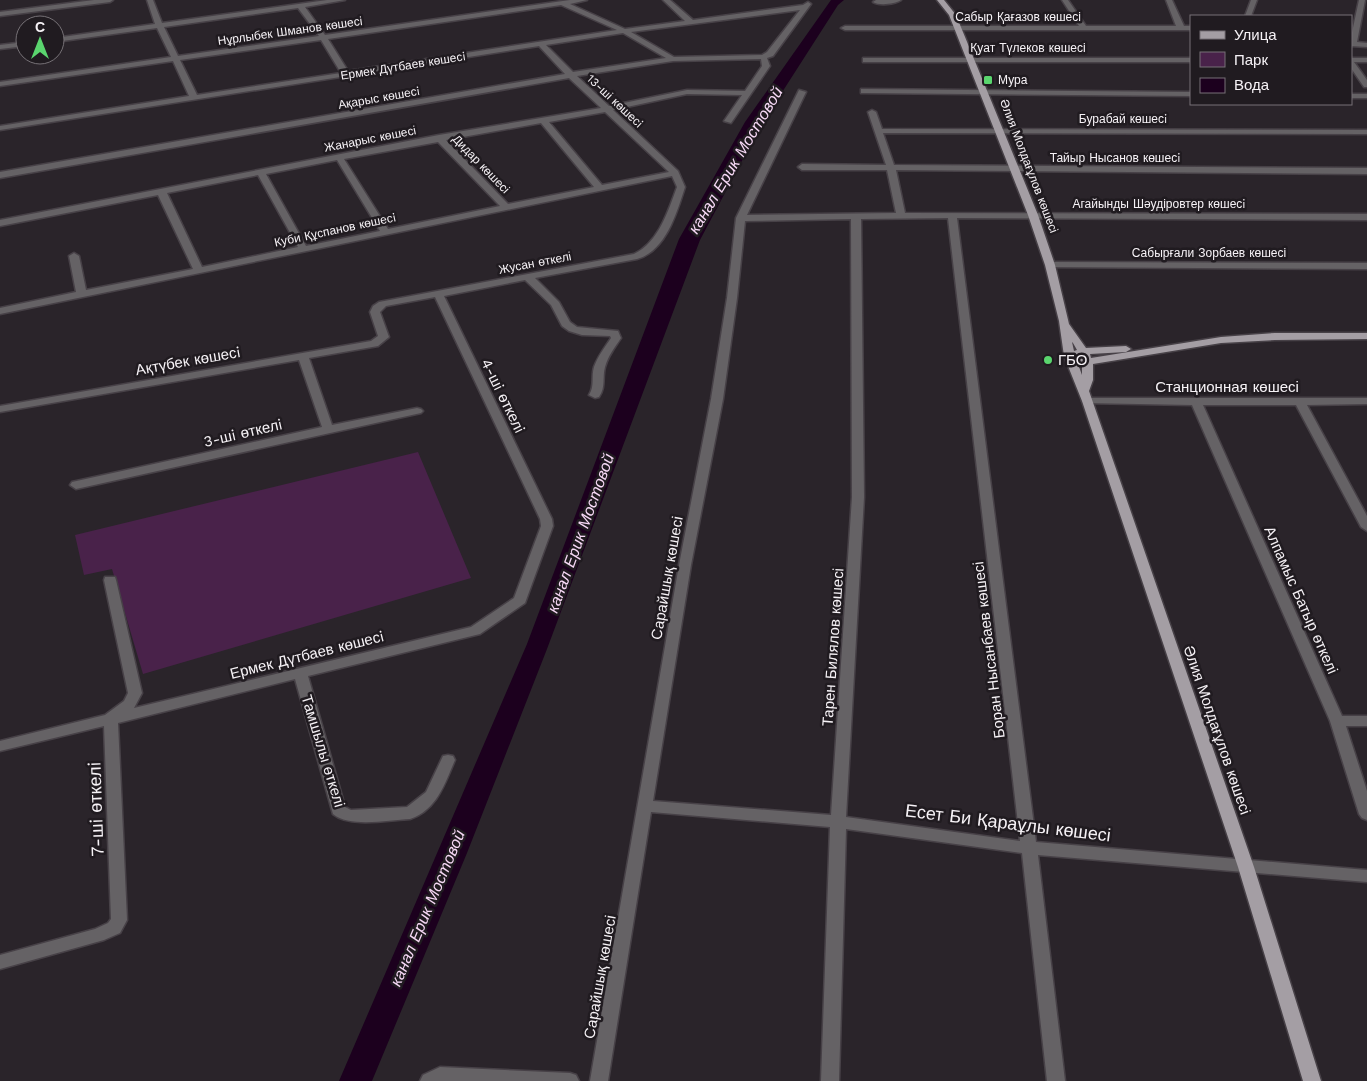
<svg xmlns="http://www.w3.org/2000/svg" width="1367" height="1081" viewBox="0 0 1367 1081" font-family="'Work Sans',sans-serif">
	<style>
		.green { fill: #49224a }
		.water { fill: #1c001e }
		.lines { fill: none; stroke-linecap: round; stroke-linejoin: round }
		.minor-casing { stroke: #474147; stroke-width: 3 }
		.major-casing { stroke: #474147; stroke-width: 3 }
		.minor { fill: #656265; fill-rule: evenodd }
		.major { fill: #a49ea4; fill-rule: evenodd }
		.poi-dot { fill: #5ad56e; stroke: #201b20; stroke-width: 2 }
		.labels { text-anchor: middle; stroke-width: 5; stroke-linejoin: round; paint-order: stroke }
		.far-street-label { font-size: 12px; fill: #f6f2f6; stroke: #201b20 }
		.far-poi-label { font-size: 12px; fill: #f6f2f6; stroke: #201b20; text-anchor: start }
		.poi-label { font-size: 15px; fill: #f6f2f6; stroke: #201b20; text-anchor: start }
		.street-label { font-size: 15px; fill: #f6f2f6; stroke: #201b20 }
		.water-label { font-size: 16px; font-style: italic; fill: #f7d9f6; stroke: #201b20 }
		.near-street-label { font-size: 18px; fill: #f6f2f6; stroke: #201b20 }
	</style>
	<rect width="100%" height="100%" fill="#2a242a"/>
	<path class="green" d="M418 452 471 578 143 674 112 569 84 575 75 535Z"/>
	<path class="water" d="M831 0H844L838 5 761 125 700 240 547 649 467 853 372 1081H339L527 644 679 239 745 122Z"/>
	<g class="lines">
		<defs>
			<g id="minor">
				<path d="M94 0H113L110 2 0 16V12Z"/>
				<path d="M147 0H153L162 23 327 0H345L305 7 325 35 570 0H587L570 4 625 29 685 21 663 0H670L693 20 803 5 808 2 811 4 773 56 767 58 770 66 731 123 724 121 742 95 687 94 613 110 678 171 685 187C677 212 666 251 637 259L535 278 559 302 570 322 577 327 618 331 621 338C615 347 608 356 605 367 602 378 606 387 599 397L595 398 589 395C595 386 591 377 594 367 598 356 605 347 611 338L610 336 582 335 569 331 562 326 551 305 525 280 444 296 552 519 553 526 525 603 480 634 308 676 345 807 351 810 407 807 426 792 443 756 448 755 453 756 455 760C445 783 437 810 410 819 389 820 350 828 333 814L295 679 118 723 127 920 120 933 104 940 0 969V955L95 929 108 923 111 919 104 726 0 751V741L105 715 124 701 128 693 104 580 105 577H115L116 580 142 693 134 708 471 627 514 598 541 526 540 519 435 297 386 306 380 312 389 337 378 346 309 358 332 425 417 408 421 409 423 411 421 413 76 489 70 485 72 482 322 427 299 360 0 412V406L371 341 378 336 370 312 373 306 379 302 634 254C659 242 668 211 677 187L672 176 0 314V308L76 292 69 256 74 253 79 256 86 290 193 269 158 195 0 226V220L439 135 601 108 569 78 0 178V172L565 74 539 46 0 130V126L189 96 173 61 0 86V82L171 57 157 28 55 42V38L155 24ZM561 5 617 30 348 71 328 39ZM298 8 319 36 178 56 164 27ZM800 10 767 52 762 55 674 57 631 32ZM623 33 666 58 573 72 546 45ZM321 40 341 73 197 95 180 60ZM761 59 762 66 745 91 687 90 609 106 577 76 673 61ZM605 112 669 172 602 185 549 122ZM541 123 594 187 508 204 446 140ZM438 142 500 206 388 229 344 159ZM337 160 380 231 306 246 266 174ZM258 175 298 247 202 267 167 193Z"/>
				<path d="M876 0H901C895 4 879 6 873 2Z"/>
				<path d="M1062 0H1068L1086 26H1176L1166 0H1172L1184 26H1191V30H845L841 28 845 26H1079Z"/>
				<path d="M1251 0H1257L1251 16H1245Z"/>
				<path d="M1359 0H1365L1357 42 1367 43V47L1351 46V37Z"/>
				<path d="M25 42V46L0 49V45Z"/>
				<rect x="863" y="58" width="328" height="4"/>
				<path d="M1351 58H1367V62H1354L1367 80V87H1364L1351 68Z"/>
				<path d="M861 89 1191 92V96L864 93H861Z"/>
				<path d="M799 90 806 92 747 215 896 213 887 170H802L798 167 802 164 886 165 868 112 872 110 876 112 882 129 1367 130V134L883 133 894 165 1367 168V174L896 170 905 213 1367 214V220L957 218 1036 842 1367 870V882L1038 855 1065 1081H1047L1022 853 846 829 839 1081H821L830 827 651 812 608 1081H590L679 565 711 399 727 298 736 218ZM948 218 1020 841 846 817 864 497 861 219ZM851 219 852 497 831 815 653 801 691 565 723 399 737 298 745 221Z"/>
				<rect x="1351" y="94" width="16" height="4"/>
				<path d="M1050 262 1367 263V269L1047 267V263Z"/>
				<path d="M1088 398H1367V404L1307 405 1367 516V531L1361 527 1296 405H1203L1342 716H1367V726H1346L1367 791V820L1362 818 1359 814 1330 721 1192 405 1084 403 1082 401 1084 399Z"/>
				<path d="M440 1067 570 1073 576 1075 579 1081H420L423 1075Z"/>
			</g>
			<path id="major" d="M937 0H944L956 15 1038 215 1055 265 1069 324 1086 348 1126 346 1131 349 1126 352 1090 354 1091 358 1221 337 1275 333H1367V339L1275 340 1221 343 1093 364V380L1089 391 1254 867 1321 1081H1303L1238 867 1082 401 1064 356 1059 321 1045 265 1028 215 949 15ZM1072 342 1073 343 1077 350 1074 351ZM1078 364 1082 365V375Z"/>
		</defs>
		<use href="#minor" class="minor-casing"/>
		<use href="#major" class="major-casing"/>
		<use href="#minor" class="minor"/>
		<use href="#major" class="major"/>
	</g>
	<g class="poi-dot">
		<rect x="983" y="75" width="10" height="10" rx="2.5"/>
		<circle cx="1048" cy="360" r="5"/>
	</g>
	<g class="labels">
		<g class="far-street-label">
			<text x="1018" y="21">Сабыр Қағазов көшесі</text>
			<text transform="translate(290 31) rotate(-8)" y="4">Нұрлыбек Шманов көшесі</text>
			<text x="1028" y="52">Қуат Түлеков көшесі</text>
			<text transform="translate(403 66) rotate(-9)" y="4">Ермек Дүтбаев көшесi</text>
			<text transform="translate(379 98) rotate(-10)" y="4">Ақарыс көшесi</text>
			<text transform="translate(615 101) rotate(43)" y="4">13-ші көшесi</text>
			<text x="1123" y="123">Бурабай көшесi</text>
			<text transform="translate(370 139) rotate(-11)" y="4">Жанарыс көшесі</text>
			<text x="1115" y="162">Тайыр Нысанов көшесi</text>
			<text transform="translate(481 164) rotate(46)" y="4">Дидар көшесі</text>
			<text transform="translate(1029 166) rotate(69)" y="4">Әлия Молдағұлов көшесі</text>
			<text x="1159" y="208">Агайынды Шәудіровтер көшесi</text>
			<text transform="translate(335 230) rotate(-12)" y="4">Куби Құспанов көшесi</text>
			<text x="1209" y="257">Сабырғали Зорбаев көшесі</text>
			<text transform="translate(535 263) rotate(-11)" y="4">Жусан өткелі</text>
		</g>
		<g class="far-poi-label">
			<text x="998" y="84">Мура</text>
		</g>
		<g class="poi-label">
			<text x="1058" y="365">ГБО</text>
		</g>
		<g class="street-label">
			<text transform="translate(188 361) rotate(-10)" y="5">Ақтүбек көшесi</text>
			<text x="1227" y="392">Станционная көшесі</text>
			<text transform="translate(503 396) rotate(64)" y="5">4-шi өткелi</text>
			<text transform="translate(243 433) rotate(-13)" y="5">3-шi өткелi</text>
			<text transform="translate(667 578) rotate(-80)" y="5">Сарайшық көшесі</text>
			<text transform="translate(1301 600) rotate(66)" y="5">Алпамыс Батыр өткелі</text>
			<text transform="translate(833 647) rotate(-86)" y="5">Тарен Билялов көшесі</text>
			<text transform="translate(989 650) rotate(-97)" y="5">Боран Нысанбаев көшесі</text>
			<text transform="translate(307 655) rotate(-14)" y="5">Ермек Дүтбаев көшесi</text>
			<text transform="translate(1217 730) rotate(71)" y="5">Әлия Молдағұлов көшесі</text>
			<text transform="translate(323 751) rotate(73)" y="5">Тамшылы өткелі</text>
			<text transform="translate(600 977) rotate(-80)" y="5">Сарайшық көшесі</text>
		</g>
		<g class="water-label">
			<text transform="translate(735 160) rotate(-59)" y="6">канал Ерик Мостовой</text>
			<text transform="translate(580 533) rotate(-70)" y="6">канал Ерик Мостовой</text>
			<text transform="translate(427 908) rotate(-67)" y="6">канал Ерик Мостовой</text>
		</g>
		<g class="near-street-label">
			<text transform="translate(96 809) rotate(-92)" y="6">7-шi өткелi</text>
			<text transform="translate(1008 823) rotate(7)" y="6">Есет Би Қараұлы көшесі</text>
		</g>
	</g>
	<rect x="1190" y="15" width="162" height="90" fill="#201b20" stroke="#767176"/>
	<rect x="1200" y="31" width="25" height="8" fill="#a49ea4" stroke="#767176"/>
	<text x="1234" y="40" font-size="15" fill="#f6f2f6">Улица</text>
	<rect x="1200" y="52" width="25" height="15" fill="#49224a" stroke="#767176"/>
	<text x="1234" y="65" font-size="15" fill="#f6f2f6">Парк</text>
	<rect x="1200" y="78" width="25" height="15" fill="#1c001e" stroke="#767176"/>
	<text x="1234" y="90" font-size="15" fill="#f6f2f6">Вода</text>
	<g transform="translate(40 40)"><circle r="24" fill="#201b20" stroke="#767176"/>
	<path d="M0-4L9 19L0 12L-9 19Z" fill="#5ad56e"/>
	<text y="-8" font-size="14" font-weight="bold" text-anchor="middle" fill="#f6f2f6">С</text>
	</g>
</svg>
